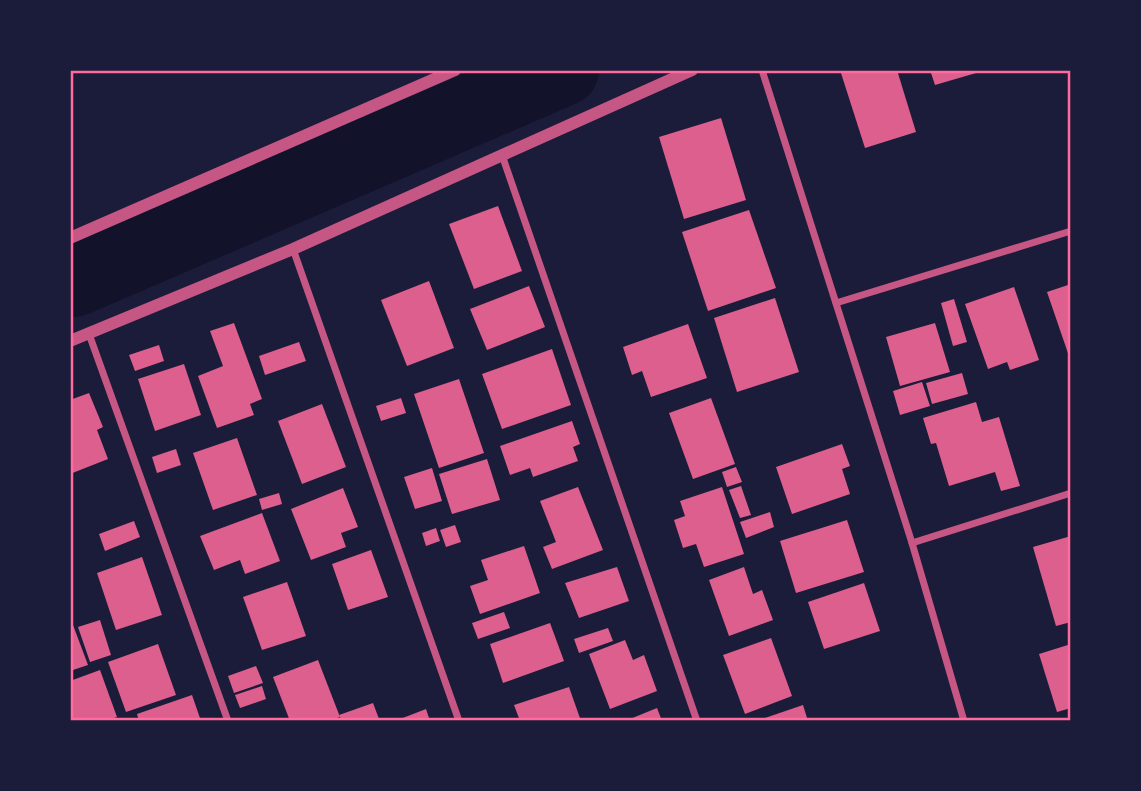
<svg xmlns="http://www.w3.org/2000/svg" width="1141" height="791" viewBox="0 0 1141 791" font-family="Commissioner,sans-serif">
	<style>
		.lines { fill: none; stroke-linecap: round; stroke-linejoin: round }
		.river { stroke: #12122b; stroke-width: 72 }
		.building { fill: #dd5f8e }
		.minor { stroke: #c65784; stroke-width: 7 }
		.tertiary { stroke: #c65784; stroke-width: 12 }
		.neatline { fill: none; stroke: #ff6b9d; stroke-width: 2.5 }
	</style>
	<rect width="100%" height="100%" fill="#1b1b3a"/>
	<g class="lines">
		<path class="river" d="M74 281 563 70"/>
	</g>
	<g class="building">
		<path d="M840 70H897L916 132 865 148Z"/>
		<path d="M930 70H982L983 71 935 85Z"/>
		<path d="M721 118 746 200 684 219 659 137Z"/>
		<path d="M498 206 522 271 474 289 449 224Z"/>
		<path d="M749 210 776 288 708 311 682 232Z"/>
		<path d="M429 281 454 348 407 366 381 300Z"/>
		<path d="M1071 284V362L1047 292Z"/>
		<path d="M529 286 545 327 487 350 470 309Z"/>
		<path d="M1014 287 1039 360 1010 370 1007 362 988 369 965 304Z"/>
		<path d="M775 298 799 372 737 392 714 318Z"/>
		<path d="M954 299 967 342 953 346 941 303Z"/>
		<path d="M234 323 262 399 250 404 254 415 217 428 198 376 223 366 210 331Z"/>
		<path d="M935 323 950 372 900 386 886 337Z"/>
		<path d="M688 324 707 378 651 397 642 371 632 375 623 347Z"/>
		<path d="M299 342 306 361 265 375 259 356Z"/>
		<path d="M159 345 164 361 135 371 129 355Z"/>
		<path d="M552 349 571 405 502 429 482 374Z"/>
		<path d="M184 364 201 415 155 431 138 379Z"/>
		<path d="M962 373 968 394 932 404 926 383Z"/>
		<path d="M459 379 484 453 439 468 414 394Z"/>
		<path d="M922 382 930 406 900 415 893 391Z"/>
		<path d="M89 393 103 427 97 430 108 459 70 474V400Z"/>
		<path d="M401 398 406 413 381 421 376 406Z"/>
		<path d="M711 398 735 464 693 479 669 413Z"/>
		<path d="M976 402 982 422 999 417 1020 486 1001 491 995 472 949 486 936 443 931 444 923 418Z"/>
		<path d="M322 404 346 467 302 484 278 421Z"/>
		<path d="M572 421 580 444 573 447 578 461 533 477 530 468 510 475 500 446Z"/>
		<path d="M237 438 257 495 213 510 193 453Z"/>
		<path d="M842 444 850 466 842 469 850 494 792 514 776 467Z"/>
		<path d="M176 449 181 465 157 473 152 457Z"/>
		<path d="M487 459 500 500 452 514 439 474Z"/>
		<path d="M736 467 742 482 727 487 722 472Z"/>
		<path d="M432 468 442 501 415 509 404 477Z"/>
		<path d="M741 486 751 515 740 518 729 490Z"/>
		<path d="M578 487 603 550 552 569 543 547 556 542 540 501Z"/>
		<path d="M722 487 744 554 704 567 696 544 683 548 674 520 685 516 680 501Z"/>
		<path d="M343 488 358 527 341 533 346 547 311 560 291 509Z"/>
		<path d="M279 493 282 504 262 510 259 499Z"/>
		<path d="M770 512 774 527 746 538 740 522Z"/>
		<path d="M262 513 280 561 245 574 240 560 214 570 200 536Z"/>
		<path d="M847 520 864 572 796 593 780 541Z"/>
		<path d="M134 521 140 537 105 551 99 534Z"/>
		<path d="M455 525 461 542 446 547 440 530Z"/>
		<path d="M436 528 440 541 426 546 422 533Z"/>
		<path d="M1071 536V622L1056 626 1033 547Z"/>
		<path d="M524 546 540 593 480 614 470 586 488 580 481 560Z"/>
		<path d="M371 550 388 597 348 610 332 564Z"/>
		<path d="M142 557 162 615 116 630 97 573Z"/>
		<path d="M617 567 629 601 579 618 565 583Z"/>
		<path d="M744 567 753 594 762 590 773 620 729 636 709 580Z"/>
		<path d="M287 582 306 636 262 650 243 597Z"/>
		<path d="M864 583 880 631 824 649 808 602Z"/>
		<path d="M504 612 510 628 478 639 472 623Z"/>
		<path d="M70 617 88 665 70 671Z"/>
		<path d="M100 620 111 655 90 662 78 627Z"/>
		<path d="M550 623 564 661 503 683 490 644Z"/>
		<path d="M608 628 613 641 579 653 574 639Z"/>
		<path d="M771 638 792 696 745 714 723 655Z"/>
		<path d="M625 640 633 660 644 655 657 691 610 709 589 654Z"/>
		<path d="M158 644 176 695 126 712 108 662Z"/>
		<path d="M1071 644V708L1057 712 1039 654Z"/>
		<path d="M318 660 340 717 329 721H290L273 677Z"/>
		<path d="M256 666 263 683 234 693 228 676Z"/>
		<path d="M100 670 117 717 106 721H70V681Z"/>
		<path d="M262 686 266 699 240 708 235 695Z"/>
		<path d="M569 687 581 721H520L514 705Z"/>
		<path d="M192 695 201 721H139L137 714Z"/>
		<path d="M373 703 379 719 342 721 339 715Z"/>
		<path d="M803 705 808 721H756Z"/>
		<path d="M657 708 662 721H625Z"/>
		<path d="M426 709 430 721H395Z"/>
	</g>
	<g class="lines">
		<g class="minor">
			<path d="M762 70 912 543 964 721"/>
			<path d="M502 155 697 721"/>
			<path d="M293 249 459 721"/>
			<path d="M836 303 1071 231"/>
			<path d="M89 334 228 721"/>
			<path d="M912 543 1071 493"/>
		</g>
		<g class="tertiary">
			<path d="M70 238 455 70"/>
			<path d="M70 341 293 249 692 70"/>
		</g>
	</g>
	<rect width="1141" height="791" fill="none" stroke="#1b1b3a" stroke-width="144"/>
	<rect x="72" y="72" width="997" height="647" class="neatline"/>
</svg>
